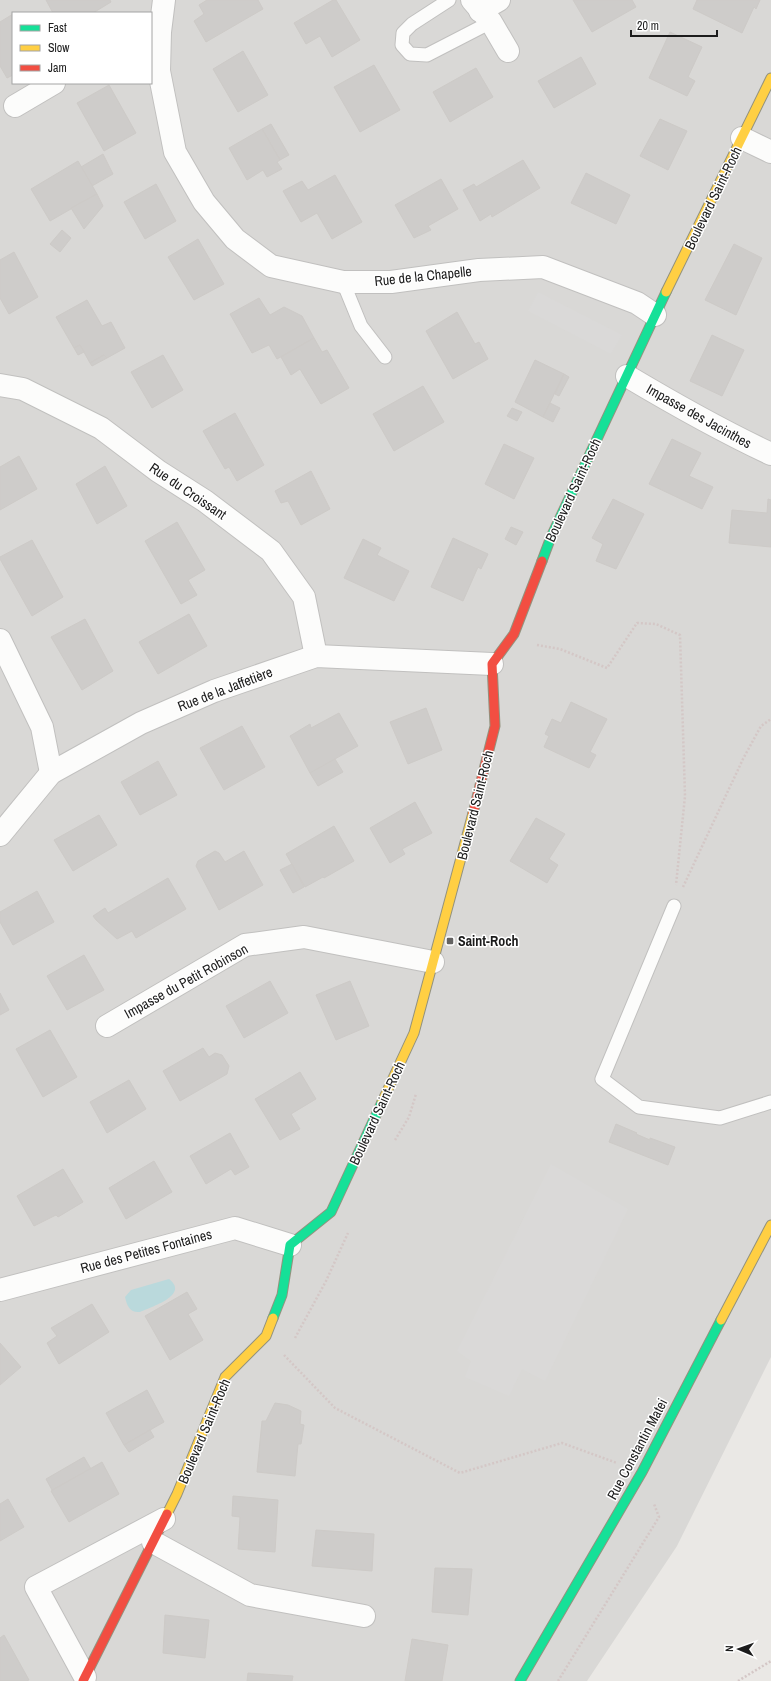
<svg xmlns="http://www.w3.org/2000/svg" width="771" height="1681" viewBox="0 0 771 1681" font-family="'Archivo Narrow',sans-serif">
	<style>
		.residential { fill: #d9d8d6; fill-rule: evenodd }
		.parking { fill: #dad9d8 }
		.water { fill: #bad9dc }
		.building { fill: #ceccca; stroke: #cdcac7 }
		.lines { fill: none; stroke-linecap: round; stroke-linejoin: round }
		.lane-casing { stroke: #c1c0bf; stroke-width: 15 }
		.street-casing { stroke: #c1c0bf; stroke-width: 24 }
		.fast-casing { stroke: #93927e; stroke-width: 11 }
		.slow-casing { stroke: #93927e; stroke-width: 11 }
		.jam-casing { stroke: #93927e; stroke-width: 11 }
		.path { stroke: #d4c7c6; stroke-width: 2.5; stroke-dasharray: 2 2; stroke-linecap: butt }
		.lane { stroke: #fcfcfb; stroke-width: 13 }
		.street { stroke: #fcfcfb; stroke-width: 22 }
		.fast { stroke: #16e098; stroke-width: 9 }
		.slow { stroke: #ffcf43; stroke-width: 9 }
		.jam { stroke: #f24e42; stroke-width: 9 }
		.poi-dot { fill: #646362; stroke: #fff; stroke-width: 1.5 }
		.labels { text-anchor: middle; stroke-width: 3; stroke-linejoin: round; paint-order: stroke }
		.street-label { font-size: 14px; fill: #1c1c1c; stroke: #fff }
		.poi-label { font-size: 14px; font-weight: bold; fill: #1c1c1c; stroke: #fff; text-anchor: start }
	</style>
	<rect width="100%" height="100%" fill="#eae8e5"/>
	<path class="residential" d="M0 0H771V1357L677 1546 587 1681H0ZM13 13H151V83H13Z"/>
	<g class="parking">
		<path d="M538 292 622 335 611 354 528 311Z"/>
		<path d="M551 1164 628 1209 545 1381 522 1369 509 1396 465 1377 471 1361 457 1351Z"/>
	</g>
	<path class="water" d="M169 1279C190 1295 151 1307 140 1312 130 1313 127 1306 125 1297L131 1290Z"/>
	<g class="building">
		<path d="M46 0H110L111 2 93 13H53Z"/>
		<path d="M207 0H258L263 9 206 42 194 21 204 14 199 5Z"/>
		<path d="M333 0H336L360 40 332 57 320 36 306 44 294 23Z"/>
		<path d="M573 0H632L636 7 592 32Z"/>
		<path d="M697 0H760L756 9 754 7 742 33 693 9Z"/>
		<path d="M13 14V75L7 78 0 66V22Z"/>
		<path d="M670 32 702 47 688 77 695 81 687 96 649 78Z"/>
		<path d="M243 51 268 95 238 112 213 69Z"/>
		<path d="M581 57 596 84 554 108 538 81Z"/>
		<path d="M374 65 400 110 360 132 334 87Z"/>
		<path d="M476 68 493 97 450 122 433 92Z"/>
		<path d="M109 85 136 133 104 151 77 103Z"/>
		<path d="M660 119 687 131 668 170 640 156Z"/>
		<path d="M271 124 289 155 280 160 262 129Z"/>
		<path d="M262 129 280 160 277 162 282 169 267 177 263 170 247 180 229 148Z"/>
		<path d="M103 154 113 174 92 186 81 167Z"/>
		<path d="M523 160 540 188 492 217 491 214 480 221 463 190 474 184 476 187Z"/>
		<path d="M78 161 97 194 50 221 31 189Z"/>
		<path d="M586 173 630 195 616 224 571 203Z"/>
		<path d="M335 175 362 222 332 239 317 213 301 222 283 191 302 181 308 190Z"/>
		<path d="M441 179 458 209 428 226 431 230 414 238 395 205Z"/>
		<path d="M156 184 176 221 145 239 124 202Z"/>
		<path d="M97 194 103 206 84 229 71 208Z"/>
		<path d="M62 230 71 238 60 252 50 244Z"/>
		<path d="M198 239 224 284 194 300 168 257Z"/>
		<path d="M734 244 762 258 736 315 705 300Z"/>
		<path d="M14 252 38 297 9 314 0 298V260Z"/>
		<path d="M259 298 270 315 284 307 302 316 314 338 277 359 269 345 252 353 230 314Z"/>
		<path d="M87 300 102 326 111 322 125 348 107 358 104 355 90 363 80 345 74 348 56 317Z"/>
		<path d="M457 312 475 344 479 342 488 359 453 379 426 331Z"/>
		<path d="M712 335 744 350 722 396 690 381Z"/>
		<path d="M314 338 322 352 327 350 349 388 321 404 300 369 291 375 281 357Z"/>
		<path d="M80 345 84 352 78 355 74 348Z"/>
		<path d="M104 355 107 358 92 366 90 363Z"/>
		<path d="M163 355 183 390 152 408 131 372Z"/>
		<path d="M535 360 564 374 543 417 515 402Z"/>
		<path d="M564 374 569 377 559 396 555 394Z"/>
		<path d="M423 386 444 422 394 451 373 414Z"/>
		<path d="M550 403 560 408 553 422 543 417Z"/>
		<path d="M512 408 522 412 517 421 507 416Z"/>
		<path d="M235 413 264 465 237 481 229 467 225 469 203 431Z"/>
		<path d="M672 439 701 453 689 476 713 487 702 509 649 484Z"/>
		<path d="M504 444 534 458 514 499 485 484Z"/>
		<path d="M19 456 37 489 0 510V467Z"/>
		<path d="M105 466 127 506 97 524 76 484Z"/>
		<path d="M311 471 330 509 301 525 288 501 281 503 275 491Z"/>
		<path d="M613 499 644 514 616 569 596 561 603 544 592 538Z"/>
		<path d="M768 499 771 500V547L729 543 732 510 767 513Z"/>
		<path d="M177 522 205 570 188 580 197 595 181 604 145 541Z"/>
		<path d="M511 527 523 532 516 545 505 539Z"/>
		<path d="M453 538 488 554 481 569 478 567 463 601 431 587Z"/>
		<path d="M363 539 381 548 377 555 409 571 394 601 344 578Z"/>
		<path d="M32 540 63 597 32 616 0 559V557Z"/>
		<path d="M189 614 207 646 158 674 139 642Z"/>
		<path d="M85 619 113 671 82 690 51 637Z"/>
		<path d="M571 702 607 719 590 752 596 755 589 768 544 747 549 736 545 734 552 719 561 723Z"/>
		<path d="M426 708 442 750 408 764 390 722Z"/>
		<path d="M339 713 358 746 310 773 290 736 310 724 311 728Z"/>
		<path d="M242 726 265 767 224 790 200 748Z"/>
		<path d="M335 759 343 772 318 786 310 773Z"/>
		<path d="M158 761 177 795 140 815 121 782Z"/>
		<path d="M415 802 432 833 402 849 405 854 390 863 370 828Z"/>
		<path d="M99 815 117 845 73 871 54 840Z"/>
		<path d="M536 818 565 834 549 859 558 865 547 883 510 861Z"/>
		<path d="M334 826 354 861 324 878 323 877 305 887 286 854Z"/>
		<path d="M215 851 219 853 225 862 244 851 263 885 219 910 196 866 198 861Z"/>
		<path d="M292 864 304 887 293 893 280 870Z"/>
		<path d="M168 878 186 909 136 938 132 931 117 939 96 920 93 916 105 908 108 913Z"/>
		<path d="M37 891 54 922 13 945 0 922V912Z"/>
		<path d="M84 955 104 990 67 1010 47 976Z"/>
		<path d="M270 981 288 1013 244 1038 226 1006Z"/>
		<path d="M350 981 369 1026 336 1040 316 995Z"/>
		<path d="M0 993 9 1010 0 1015Z"/>
		<path d="M50 1030 77 1077 43 1097 16 1049Z"/>
		<path d="M203 1048 209 1057 215 1053 222 1055 229 1066 227 1074 180 1101 163 1071Z"/>
		<path d="M300 1072 316 1099 291 1114 300 1129 280 1140 255 1099Z"/>
		<path d="M129 1080 146 1109 107 1133 90 1102Z"/>
		<path d="M616 1124 637 1133 636 1134 650 1140V1138L675 1147 668 1165 609 1142Z"/>
		<path d="M230 1133 249 1167 235 1175 231 1169 206 1184 190 1156Z"/>
		<path d="M154 1161 172 1192 126 1219 109 1188Z"/>
		<path d="M63 1169 83 1202 58 1217 56 1215 34 1226 17 1196Z"/>
		<path d="M187 1292 197 1309 188 1314 203 1340 170 1360 145 1316Z"/>
		<path d="M92 1304 109 1332 59 1364 47 1343 57 1336 51 1328Z"/>
		<path d="M0 1343 21 1367 0 1385Z"/>
		<path d="M147 1390 164 1422 124 1445 106 1413Z"/>
		<path d="M275 1403 288 1405 301 1411 300 1424 304 1425 301 1444H298L295 1476 257 1472 262 1421H266Z"/>
		<path d="M150 1430 154 1437 129 1452 124 1445Z"/>
		<path d="M84 1457 91 1469 52 1490 46 1479Z"/>
		<path d="M102 1462 119 1494 69 1522 51 1491Z"/>
		<path d="M233 1496 278 1500 275 1552 238 1549 240 1517 232 1516Z"/>
		<path d="M8 1499 24 1527 0 1541V1504Z"/>
		<path d="M316 1530 374 1534 372 1571 312 1566Z"/>
		<path d="M435 1568 472 1569 468 1615 432 1612Z"/>
		<path d="M165 1615 209 1620 205 1658 163 1653Z"/>
		<path d="M4 1635 29 1680 26 1681H0V1638Z"/>
		<path d="M412 1639 448 1645 442 1681H405Z"/>
		<path d="M248 1673 293 1676 292 1681H247Z"/>
	</g>
	<g class="lines">
		<defs>
			<g id="lane">
				<path d="M449 0 412 24 403 33 402 45 410 54 427 55 491 22"/>
				<path d="M343 282 361 326 385 357"/>
				<path d="M674 906 602 1079 639 1107 720 1118 771 1102"/>
			</g>
			<g id="street">
				<path d="M164 0 160 32 159 71 175 152 204 202 235 239 271 266 343 282H391L479 270 543 267 637 303 655 315"/>
				<path d="M472 0 491 22 508 51"/>
				<path d="M480 11 499 0"/>
				<path d="M15 106 54 83"/>
				<path d="M742 138 771 152"/>
				<path d="M627 376C674 404 722 431 771 454"/>
				<path d="M0 385 23 389 101 428 158 471 205 501 271 551 304 597 316 656"/>
				<path d="M0 640 42 727 51 773"/>
				<path d="M0 835 51 773 141 723 214 691 316 656 492 664"/>
				<path d="M107 1026 245 945 304 937 433 962"/>
				<path d="M0 1290 235 1228 290 1245"/>
				<path d="M153 1542 250 1595 364 1616"/>
				<path d="M85 1677 36 1587 164 1519"/>
			</g>
			<g id="fast">
				<path d="M542 561 551 537 666 292"/>
				<path d="M273 1318 282 1295 290 1245 331 1212 382 1102"/>
				<path d="M520 1681 642 1472 721 1320"/>
			</g>
			<g id="slow">
				<path d="M666 292 771 78"/>
				<path d="M382 1102 414 1033 473 813"/>
				<path d="M721 1320 771 1225"/>
				<path d="M167 1514 177 1494 225 1377 266 1336 273 1318"/>
			</g>
			<g id="jam">
				<path d="M473 813 495 726 492 664 514 634 542 561"/>
				<path d="M83 1681 167 1514"/>
			</g>
		</defs>
		<use href="#lane" class="lane-casing"/>
		<use href="#street" class="street-casing"/>
		<use href="#fast" class="fast-casing"/>
		<use href="#slow" class="slow-casing"/>
		<use href="#jam" class="jam-casing"/>
		<g class="path">
			<path d="M537 645 560 649 607 668 637 623 656 624 680 635 685 796 676 885"/>
			<path d="M683 887 743 759 761 726 771 719"/>
			<path d="M395 1140 409 1117 416 1094"/>
			<path d="M295 1338 326 1281 348 1233"/>
			<path d="M284 1355 335 1408 460 1473 562 1443 617 1463"/>
			<path d="M558 1681 659 1517 654 1504"/>
			<path d="M738 1681 771 1661"/>
		</g>
		<use href="#lane" class="lane"/>
		<use href="#street" class="street"/>
		<use href="#fast" class="fast"/>
		<use href="#slow" class="slow"/>
		<use href="#jam" class="jam"/>
	</g>
	<rect class="poi-dot" x="446" y="937" width="8" height="8" rx="2"/>
	<g class="labels">
		<g class="street-label">
			<text transform="translate(713 198) rotate(-64)" y="5">Boulevard Saint-Roch</text>
			<text transform="translate(423 276) rotate(-6)" y="5">Rue de la Chapelle</text>
			<text transform="translate(699 416) rotate(29)" y="5">Impasse des Jacinthes</text>
			<text transform="translate(573 490) rotate(-65)" y="5">Boulevard Saint-Roch</text>
			<text transform="translate(188 491) rotate(34)" y="5">Rue du Croissant</text>
			<text transform="translate(225 689) rotate(-21)" y="5">Rue de la Jaffetière</text>
			<text transform="translate(475 805) rotate(-76)" y="5">Boulevard Saint-Roch</text>
			<text transform="translate(186 981) rotate(-29)" y="5">Impasse du Petit Robinson</text>
			<text transform="translate(377 1113) rotate(-65)" y="5">Boulevard Saint-Roch</text>
			<text transform="translate(146 1251) rotate(-15)" y="5">Rue des Petites Fontaines</text>
			<text transform="translate(204 1431) rotate(-67)" y="5">Boulevard Saint-Roch</text>
			<text transform="translate(637 1449) rotate(-62)" y="5">Rue Constantin Matei</text>
		</g>
		<g class="poi-label">
			<text x="458" y="946">Saint-Roch</text>
		</g>
	</g>
	<rect x="12" y="12" width="140" height="72" fill="#ffffff" stroke="#a4a4a4"/>
	<rect x="20" y="25" width="20" height="6" fill="#16e098" stroke="#a4a4a4"/>
	<text x="48" y="32" font-size="12" fill="#1c1c1c">Fast</text>
	<rect x="20" y="45" width="20" height="6" fill="#ffcf43" stroke="#a4a4a4"/>
	<text x="48" y="52" font-size="12" fill="#1c1c1c">Slow</text>
	<rect x="20" y="65" width="20" height="6" fill="#f24e42" stroke="#a4a4a4"/>
	<text x="48" y="72" font-size="12" fill="#1c1c1c">Jam</text>
	<g transform="translate(739 1649) rotate(272)" stroke="#ffffff" stroke-width="3" paint-order="stroke">
	<path d="M0-3L7 15L0 10L-7 15Z" fill="#1c1c1c"/>
	<text y="-6" font-size="11" font-weight="bold" text-anchor="middle" fill="#1c1c1c">N</text>
	</g>
	<path d="M631 30v6h86v-6" fill="none" stroke="#1c1c1c" stroke-width="2"/>
	<text x="637" y="30" font-size="12" fill="#1c1c1c" stroke="#ffffff" stroke-width="3" paint-order="stroke">20 m</text>
</svg>
